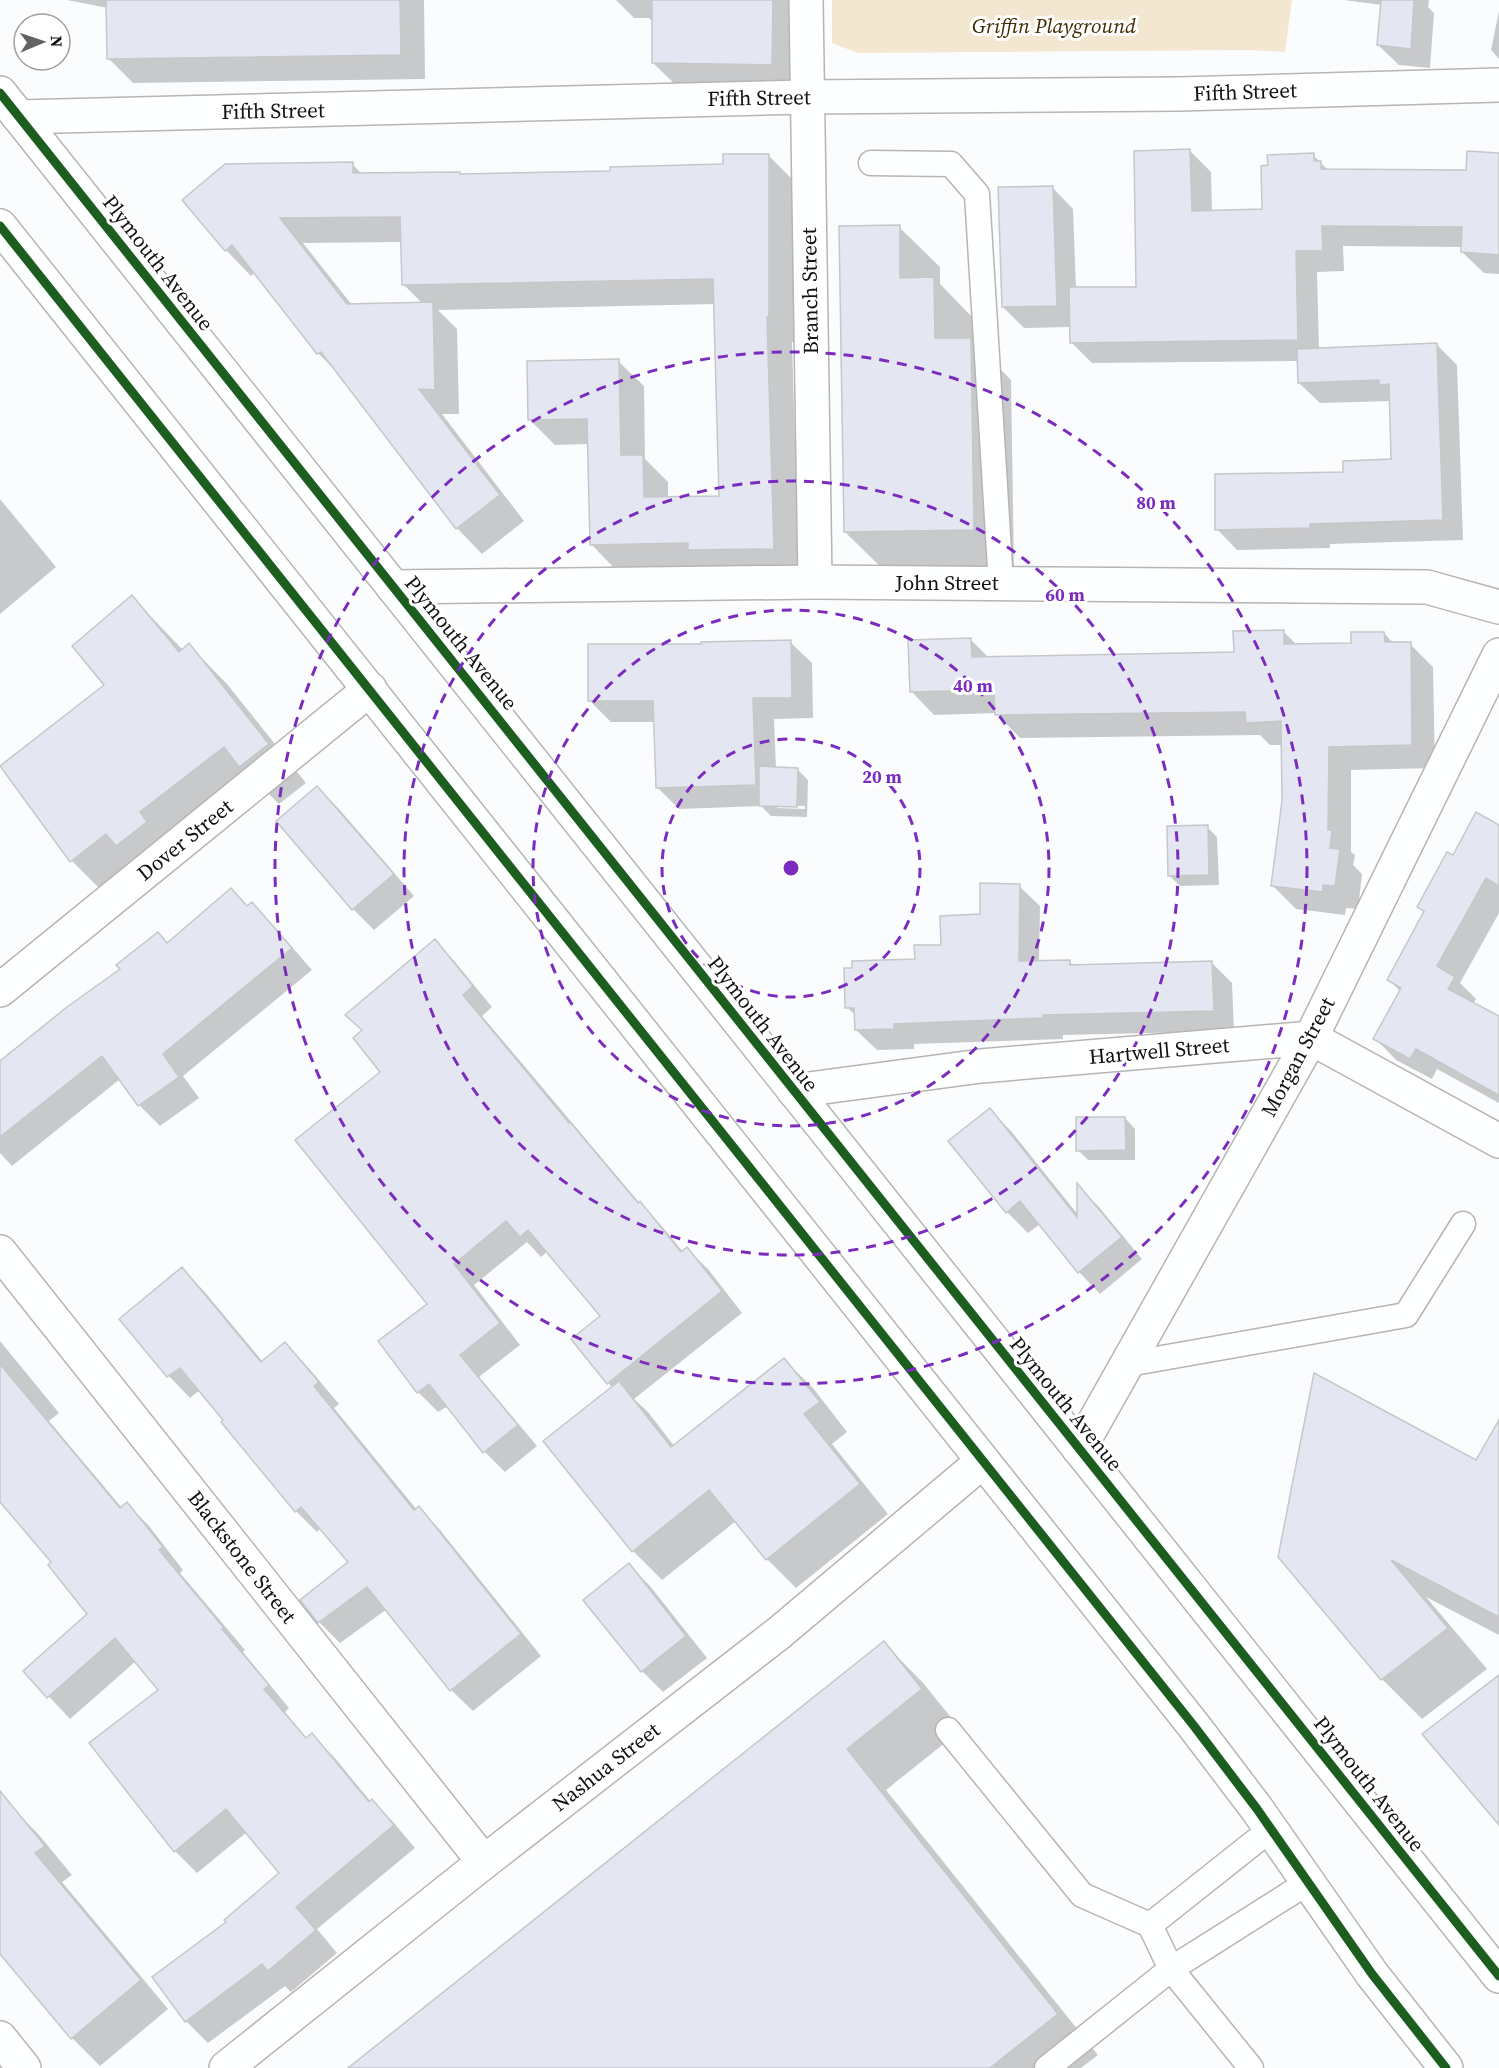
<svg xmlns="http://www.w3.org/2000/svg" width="1499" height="2068" viewBox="0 0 1499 2068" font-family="'Source Serif 4',serif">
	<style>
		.green { fill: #f4e7d2 }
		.shadow { fill: #0003; fill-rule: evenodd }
		.building { fill: #e4e7f1; stroke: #c6c7c8; stroke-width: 1.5 }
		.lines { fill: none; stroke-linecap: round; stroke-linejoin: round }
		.lane-casing { stroke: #b5b5b6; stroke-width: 27 }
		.street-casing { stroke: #b5b5b6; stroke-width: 36 }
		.secondary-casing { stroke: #b5b5b6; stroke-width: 36 }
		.lane { stroke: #feffff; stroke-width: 24 }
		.street { stroke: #feffff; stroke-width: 33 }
		.secondary { stroke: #feffff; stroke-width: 33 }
		.cycleway-casing { stroke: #fff; stroke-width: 13 }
		.cycleway { stroke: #1b5e20; stroke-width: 9 }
		.ring { fill: none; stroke: #7b2cbf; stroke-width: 3; stroke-dasharray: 10 8 }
		.labels { text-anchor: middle; stroke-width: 6; stroke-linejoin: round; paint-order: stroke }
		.park-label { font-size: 21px; font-style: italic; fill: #412a01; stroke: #fff }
		.street-label { font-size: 21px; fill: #111112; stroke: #fff }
		.centre { fill: #7b2cbf; stroke: #fff; stroke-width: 3 }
		.ring-label { font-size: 18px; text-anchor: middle; font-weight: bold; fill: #7b2cbf; stroke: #fff; stroke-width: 6; stroke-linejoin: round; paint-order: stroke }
	</style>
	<rect width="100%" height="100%" fill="#fbfcfd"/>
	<path class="green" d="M832 0H1292L1285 52 1250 50 858 53 832 43Z"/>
	<g class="shadow">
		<path d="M67 0H424L425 79 133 83 109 59 108 8Z"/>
		<path d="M616 0H796L803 96 685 94 653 63V22L649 18H634Z"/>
		<path d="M1344 0H1429L1428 7 1434 13 1430 68 1399 65 1378 45 1382 5Z"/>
		<path d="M1499 11V59L1491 50Z"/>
		<path d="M1190 151 1211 172 1212 212 1264 210 1313 155 1329 171 1468 172 1499 155V274L1484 273 1462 252 1463 247 1343 246 1344 271 1317 272 1319 350 1436 344 1457 365 1463 540 1330 544V548L1237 550 1217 529 1345 474 1393 461 1391 401 1320 403 1299 383V361L1092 363 1071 342V327L1024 328 1003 307 1052 187 1073 209 1076 289 1138 288Z"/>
		<path d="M768 155 794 181V342H792L799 574 616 570 591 544 589 444 555 445 530 420 618 361 644 386 645 459 668 482V498H721L716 304 438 310 457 329 459 414H442L524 521 482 554 457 528 339 374 319 354 255 272 251 276 226 250 184 200 352 164 363 175 460 173 462 176 612 173 725 165ZM402 242 403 284 423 304 352 305 303 243Z"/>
		<path d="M899 227 940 267V284L974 319 975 343 1011 380 1014 570 886 572 845 532Z"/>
		<path d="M0 499 56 567 0 614Z"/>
		<path d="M132 597 183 650 189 645 227 684 306 783 279 804 261 786 110 899 72 861 1 767 106 685Z"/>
		<path d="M1283 631 1297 645 1353 644 1384 633 1394 644H1410L1433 667 1435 768 1351 770V852L1355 855 1353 865 1362 874 1358 909 1346 908 1345 915 1296 909 1272 885 1284 801 1283 745H1270L1260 735 1020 738 996 713 934 715 911 691 971 640 990 659 1235 653Z"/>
		<path d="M790 642 812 663 813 718 774 719 776 769H797L808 780 807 817 771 816 761 806 679 809 658 788 655 722H611L589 700 703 646ZM777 805 805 806V809L777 808Z"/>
		<path d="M317 788 339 809 414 896 374 930 353 909Z"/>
		<path d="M1499 826V913L1460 983 1476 999 1473 1004 1499 1020V1103L1437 1069 1432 1079 1396 1060 1375 1038 1401 992 1388 979 1424 913 1419 907 1454 857Z"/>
		<path d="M1207 827 1217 837 1219 885 1180 886 1170 876Z"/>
		<path d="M1019 886 1040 906 1039 962H1070L1074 967 1212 963 1232 983 1234 1031 1063 1035V1039L914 1044V1049L877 1050 856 1030V1016L847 1007 916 960 943 946Z"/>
		<path d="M231 890 249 907 252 904 273 925 312 970 183 1076 199 1098 160 1126 139 1105 120 1079 12 1166 0 1153V1063L168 944Z"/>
		<path d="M435 941 455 962 492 1007 482 1016 643 1207 660 1224 683 1252 687 1249 708 1269 742 1313 634 1399 648 1412 675 1447 784 1360 813 1388 847 1432 832 1444 888 1514 796 1588 767 1559 736 1521 662 1580 633 1551 613 1388 608 1383 602 1316 548 1251 541 1257 527 1242 474 1285 520 1345 479 1377 537 1446 505 1472 485 1452 448 1406 438 1412 418 1392 429 1304 382 1072 364 1031Z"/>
		<path d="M990 1110 1011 1131 1079 1216 1078 1187 1098 1206 1142 1259 1100 1294 1079 1272 1040 1224 1028 1233 1007 1212Z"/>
		<path d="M1125 1118 1135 1129V1160H1088L1078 1150Z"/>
		<path d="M182 1269 203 1290 263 1362 285 1344 306 1365 339 1404 334 1408 417 1510 419 1508 440 1530 541 1656 473 1711 451 1690 387 1609 340 1643 319 1622 350 1562 321 1528 317 1532 296 1511 200 1390 190 1398 169 1376 122 1320Z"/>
		<path d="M0 1341 59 1413 49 1421 122 1508 127 1504 149 1526 183 1570 180 1573 245 1650 243 1652 289 1708 285 1712 307 1739 312 1735 334 1757 371 1802 394 1823 415 1848 317 1929 337 1953 291 1992 285 1986 208 2043 186 2021 228 1922 281 1873 247 1832 197 1873 175 1851 160 1690 136 1661 70 1719 25 1671 89 1615 53 1563 0 1499Z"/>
		<path d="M1499 1423V1635L1426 1597 1487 1669 1422 1719 1382 1679 1280 1557 1476 1462Z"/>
		<path d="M629 1565 650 1586 707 1658 663 1692 642 1671 585 1600Z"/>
		<path d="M884 1643 924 1684 961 1730 886 1790 1098 2055 1081 2068H351Z"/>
		<path d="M11 1806 39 1835 72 1875 62 1882 168 2009 100 2066 72 2038 0 1952V1815Z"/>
	</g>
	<g class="building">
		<path d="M106 0H400L401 55 107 59Z"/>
		<path d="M652 0H773L772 65 652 63Z"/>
		<path d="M1381 0H1414L1411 49 1377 45Z"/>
		<path d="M1190 149 1192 211 1262 209 1261 166 1268 165 1267 155 1314 153V161H1321V169L1466 170 1467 151 1499 153V255L1461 252 1462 227 1322 226 1323 251H1296L1298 340 1070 343 1069 287H1136L1134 151Z"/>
		<path d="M723 154H769V317H767L774 549 688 550V543L590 545 587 419 528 420 527 361 619 359 621 455H643L644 497 719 496 713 279 402 285 400 217 280 218 347 304 433 302 435 390 419 389 500 495 456 529 321 352 317 354 232 245 225 251 182 200 225 164 353 162V173L460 172V174L610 171V167L723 164Z"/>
		<path d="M1053 186 1057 306 1002 307 998 187Z"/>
		<path d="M900 225V278L934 277 935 338H971L974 530 844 532 839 226Z"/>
		<path d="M1437 343 1443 520 1310 524V528L1215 530V474L1343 472V461L1391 459 1389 384 1379 385V380L1298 383 1297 349Z"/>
		<path d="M132 595 179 652 189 643 269 744 239 767 224 747 140 812 147 822 116 846 106 834 70 862 0 766 104 685 72 646Z"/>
		<path d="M1284 630V644L1351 643V632H1384L1385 642H1411L1412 745 1329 747 1328 830H1332L1330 848 1340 849 1335 886 1323 885V892L1271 886 1282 801 1281 721 1246 723 1245 712 995 715 994 690 910 692 908 640 971 638 972 657 1234 652 1233 631Z"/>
		<path d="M791 640 792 698H753L756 785 656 788 653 701H588V644H701V642Z"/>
		<path d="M759 766 798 768 797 807 759 806Z"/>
		<path d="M317 786 394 874 352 910 276 821Z"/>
		<path d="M1476 812 1499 825V886L1486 878 1437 966 1455 977 1448 989 1499 1016V1095L1416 1049 1410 1059 1373 1039 1401 988 1387 980 1424 911 1417 907 1447 852 1453 855Z"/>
		<path d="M1208 825 1209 875 1168 876 1167 826Z"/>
		<path d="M980 883 1020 884 1019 961 1070 960V965L1212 961 1214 1011 1043 1015V1018L894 1024V1029L855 1030 854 1008H845L844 968H852V961L915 959 914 945H941L940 916 980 914Z"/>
		<path d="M231 888 247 906 252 902 292 948 163 1054 179 1077 138 1106 102 1056 0 1137V1061L67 1007 120 969 116 965 158 932 167 943Z"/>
		<path d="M435 939 473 986 463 995 569 1123 570 1122 638 1203 640 1201 681 1252 687 1247 722 1291 607 1384 571 1339 600 1316 528 1230 520 1237 506 1221 454 1264 500 1323 460 1355 518 1425 483 1453 429 1384 417 1393 378 1341 427 1304 295 1140 380 1072 353 1038 362 1030 345 1015Z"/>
		<path d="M990 1108 1077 1217V1183L1122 1237 1078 1273 1020 1201 1006 1213 948 1141Z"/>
		<path d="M1076 1117H1125L1126 1150 1076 1151Z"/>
		<path d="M182 1267 261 1362 285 1342 319 1382 314 1386 414 1510 419 1506 521 1634 450 1691 367 1587 318 1623 300 1600 348 1562 301 1507 295 1512 221 1422 223 1420 180 1368 167 1377 119 1319Z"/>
		<path d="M784 1358 820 1402 804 1414 860 1484 766 1560 709 1490 632 1552 543 1441 619 1381 671 1447Z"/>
		<path d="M0 1364 120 1508 127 1502 163 1547 159 1550 224 1628 222 1629 269 1685 264 1689 306 1738 312 1733 369 1802 372 1799 394 1825 296 1907 316 1930 268 1971 262 1964 185 2022 152 1977 226 1922 224 1920 279 1873 226 1809 174 1852 89 1743 158 1690 115 1638 47 1698 23 1671 87 1614 48 1565 51 1562 0 1502Z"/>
		<path d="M1314 1373 1476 1460 1499 1420V1617L1391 1560 1448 1628 1381 1680 1278 1557Z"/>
		<path d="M629 1563 686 1636 641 1672 583 1600Z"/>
		<path d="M884 1641 922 1689 847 1749 1058 2014 990 2068H348Z"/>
		<path d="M1499 1675V1825L1422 1734Z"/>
		<path d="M0 1791 45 1846 35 1853 141 1980 71 2039 0 1954Z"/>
	</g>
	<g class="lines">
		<defs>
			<g id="lane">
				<path d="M871 163 951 164 977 194 1001 584"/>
				<path d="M1128 1364 1406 1315 1463 1224"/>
				<path d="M948 1730 1082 1895 1150 1925 1271 1829"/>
				<path d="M1150 1925 1171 1969 1251 2068"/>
				<path d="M1047 2068 1171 1969 1307 1883"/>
			</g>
			<g id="street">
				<path d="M806 0 815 582"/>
				<path d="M19 117 806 97 1179 94 1499 85"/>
				<path d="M393 587 815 582 1427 587 1499 607"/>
				<path d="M0 990 370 689"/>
				<path d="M794 1091 981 1066 1311 1038 1499 1141"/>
				<path d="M0 1252 484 1862"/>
				<path d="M1079 1449 1311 1038 1499 655"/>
				<path d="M0 2038 24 2068"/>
				<path d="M226 2068 484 1862 779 1633 983 1461"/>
			</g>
			<g id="secondary">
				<path d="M0 93 1499 1976"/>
				<path d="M0 226 1194 1726 1257 1809 1372 1974 1446 2068"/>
			</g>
		</defs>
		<use href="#lane" class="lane-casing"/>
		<use href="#street" class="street-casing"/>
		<use href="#secondary" class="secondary-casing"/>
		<use href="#lane" class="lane"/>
		<use href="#street" class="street"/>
		<use href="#secondary" class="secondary"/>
		<defs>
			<g id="cycleway">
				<path d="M0 93 1499 1976"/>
				<path d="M0 226 1194 1726 1257 1809 1372 1974 1446 2068"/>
			</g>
		</defs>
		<use href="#cycleway" class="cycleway-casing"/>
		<use href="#cycleway" class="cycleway"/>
	</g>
	<g class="ring">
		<circle cx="791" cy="868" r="129"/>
		<circle cx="791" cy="868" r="258"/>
		<circle cx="791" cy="868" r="387"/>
		<circle cx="791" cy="868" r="516"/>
	</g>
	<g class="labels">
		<g class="park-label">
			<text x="1054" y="33">Griffin Playground</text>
		</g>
		<g class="street-label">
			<text transform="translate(1245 92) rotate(-2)" y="7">Fifth Street</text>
			<text transform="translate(759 98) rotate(-1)" y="7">Fifth Street</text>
			<text transform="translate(273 111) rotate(-1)" y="7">Fifth Street</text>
			<text transform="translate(158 263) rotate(52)" y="7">Plymouth Avenue</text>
			<text transform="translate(810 291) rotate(-91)" y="7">Branch Street</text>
			<text x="947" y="590">John Street</text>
			<text transform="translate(461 643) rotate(51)" y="7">Plymouth Avenue</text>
			<text transform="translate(185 840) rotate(-39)" y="7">Dover Street</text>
			<text transform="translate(763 1024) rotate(52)" y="7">Plymouth Avenue</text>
			<text transform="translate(1159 1051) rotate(-5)" y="7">Hartwell Street</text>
			<text transform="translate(1298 1057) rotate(-62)" y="7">Morgan Street</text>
			<text transform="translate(1066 1404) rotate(51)" y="7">Plymouth Avenue</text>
			<text transform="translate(242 1557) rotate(52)" y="7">Blackstone Street</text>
			<text transform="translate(606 1767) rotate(-38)" y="7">Nashua Street</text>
			<text transform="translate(1369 1784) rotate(52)" y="7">Plymouth Avenue</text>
		</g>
	</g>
	<circle cx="791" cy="868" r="9" class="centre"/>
	<g class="ring-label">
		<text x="1156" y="509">80 m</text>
		<text x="1065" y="601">60 m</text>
		<text x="973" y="692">40 m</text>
		<text x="882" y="783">20 m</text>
	</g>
	<g transform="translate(42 42) rotate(88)"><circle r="28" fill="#ffffff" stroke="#a0a0a0" stroke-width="1.5"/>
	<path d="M0-4.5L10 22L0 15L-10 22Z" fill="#636364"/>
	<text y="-9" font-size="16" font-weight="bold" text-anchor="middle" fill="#111112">N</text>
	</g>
</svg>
